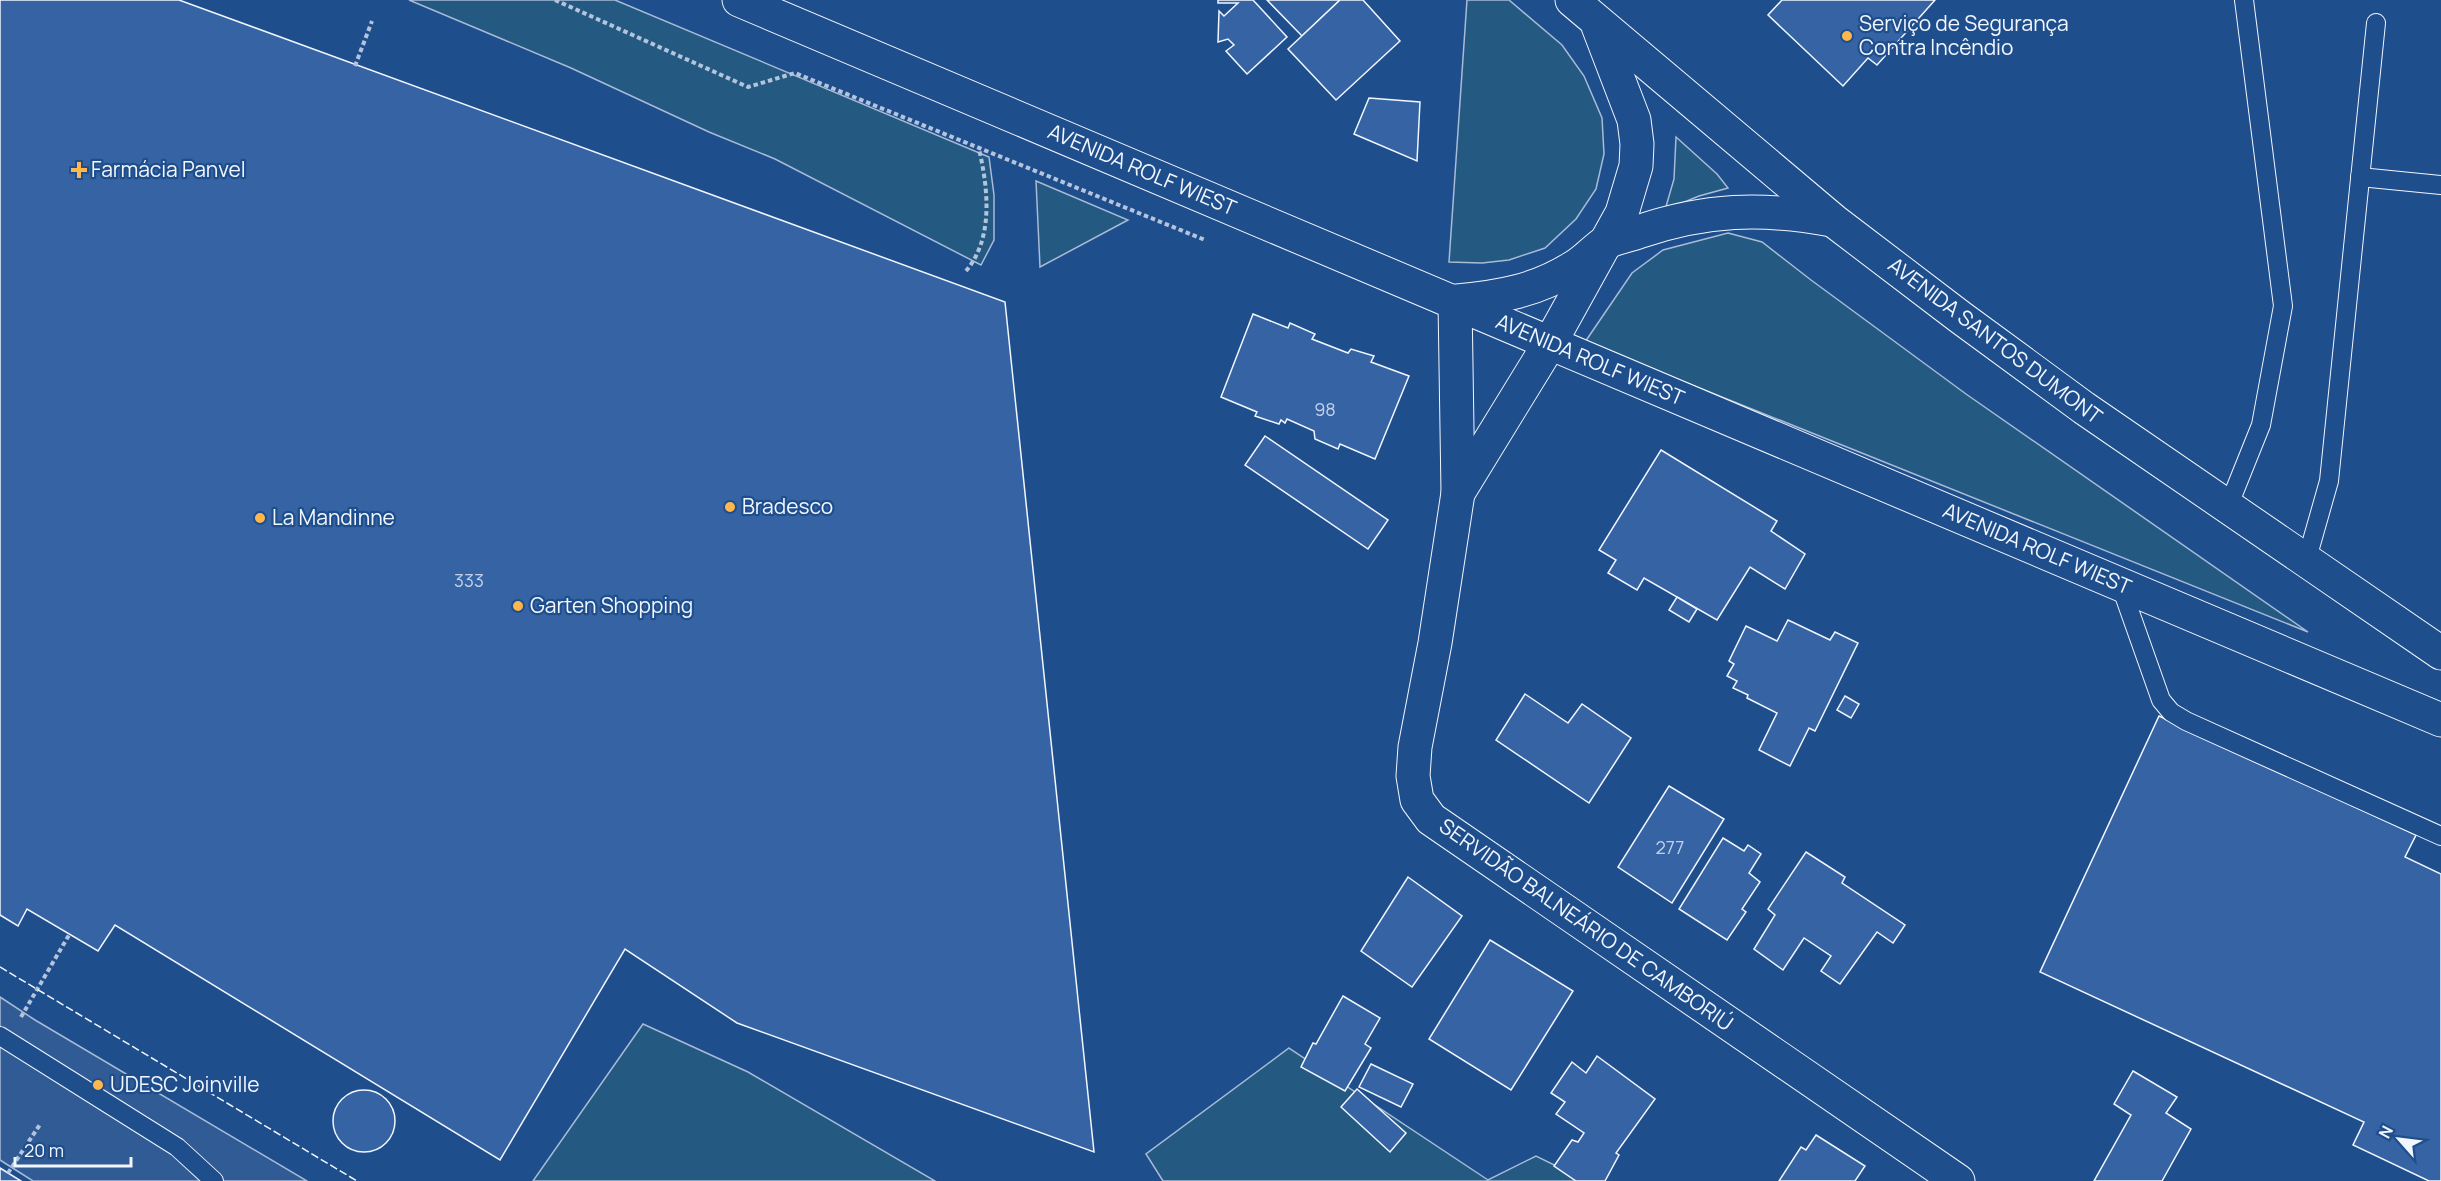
<svg xmlns="http://www.w3.org/2000/svg" width="2441" height="1181" viewBox="0 0 2441 1181" font-family="Manrope,sans-serif">
	<style>
		.green { fill: #245a82; stroke: #a8bbd7; stroke-width: 1.5 }
		.parking { fill: #305b95; stroke: #a8bbd7; stroke-width: 1.5 }
		.building { fill: #3563a3; stroke: #f2f6ff; stroke-width: 1.5 }
		.lines { fill: none; stroke-linecap: round; stroke-linejoin: round }
		.service-casing { stroke: #f2f6ff; stroke-width: 20 }
		.minor-casing { stroke: #f2f6ff; stroke-width: 35 }
		.primary-casing { stroke: #f2f6ff; stroke-width: 35 }
		.path { stroke: #b3c4dc; stroke-width: 4; stroke-dasharray: 4.5 3; stroke-linecap: butt }
		.service { stroke: #1f4e8c; stroke-width: 18 }
		.minor { stroke: #1f4e8c; stroke-width: 33 }
		.primary { stroke: #1f4e8c; stroke-width: 33 }
		.fence { stroke: #f2f6ff; stroke-width: 1.5; stroke-dasharray: 8 3; stroke-linecap: butt }
		.poi-dot { fill: #ffb74d; stroke: #1f4e8c; stroke-width: 2 }
		.labels { text-anchor: middle; stroke-width: 4.5; stroke-linejoin: round; paint-order: stroke }
		.number-label { font-size: 18px; fill: #c3d1e8 }
		.poi-label { font-size: 21px; fill: #f2f6ff; stroke: #1f4e8c; text-anchor: start }
		.street-label { font-size: 21px; fill: #f2f6ff; stroke: #1f4e8c }
	</style>
	<rect width="100%" height="100%" fill="#1f4e8c"/>
	<g class="green">
		<path d="M409 0H615L989 157 994 195V240L981 265 775 159 709 132 571 68Z"/>
		<path d="M1467 0H1509L1562 45 1584 76 1602 118 1604 154 1596 189 1576 219 1545 248 1509 260 1482 263 1449 262Z"/>
		<path d="M1676 137 1717 174 1728 188 1699 196 1665 210 1674 179Z"/>
		<path d="M1036 181 1128 220 1040 267Z"/>
		<path d="M1728 233 1762 242 1811 280 1966 394 2308 632 1585 342 1632 273 1663 250Z"/>
		<path d="M643 1024 748 1072 935 1181H533Z"/>
		<path d="M1289 1048 1488 1180 1536 1156 1587 1181H1163L1146 1154Z"/>
	</g>
	<path class="parking" d="M0 997 35 1020 307 1181H33L0 1160Z"/>
	<g class="building">
		<path d="M0 0H179L1005 302 1094 1152 737 1023 625 949 500 1160 115 925 98 951 27 909 18 926 0 915Z"/>
		<path d="M1218 0H1253L1287 37 1247 74 1226 51 1234 45 1228 39 1218 42 1219 11 1224 16 1238 3H1218Z"/>
		<path d="M1267 0H1340L1302 36Z"/>
		<path d="M1340 0H1363L1400 41 1336 100 1288 49Z"/>
		<path d="M1782 0H1935L1877 65 1868 58 1843 86 1768 15Z"/>
		<path d="M1369 98 1420 102 1417 161 1354 134Z"/>
		<path d="M1253 314 1288 328 1290 323 1315 334 1312 339 1348 353 1351 349 1374 356 1371 362 1409 376 1375 459 1340 444 1338 449 1315 439 1314 431 1287 419 1285 423 1281 420 1279 424 1255 416 1257 412 1221 397Z"/>
		<path d="M1265 436 1388 520 1368 549 1245 465Z"/>
		<path d="M1661 450 1777 521 1771 531 1805 554 1785 589 1750 567 1717 620 1644 578 1637 590 1608 573 1616 560 1599 550Z"/>
		<path d="M1677 597 1697 609 1689 622 1669 610Z"/>
		<path d="M1788 620 1830 640 1835 632 1858 643 1815 731 1809 728 1790 766 1759 750 1777 713 1747 698 1748 695 1733 688 1737 681 1727 676 1734 664 1729 661 1746 626 1777 641Z"/>
		<path d="M1525 694 1568 723 1582 704 1631 738 1589 803 1496 740Z"/>
		<path d="M1845 696 1859 704 1851 718 1837 710Z"/>
		<path d="M2159 716 2416 835 2405 857 2441 874V1181H2429L2353 1145 2364 1122 2040 972Z"/>
		<path d="M1669 786 1724 819 1672 903 1618 867Z"/>
		<path d="M1723 838 1744 851 1748 845 1761 854 1749 873 1760 882 1742 909 1746 912 1727 940 1679 909Z"/>
		<path d="M1806 852 1845 877 1842 883 1905 925 1893 943 1877 932 1840 984 1821 971 1831 956 1804 938 1783 970 1754 949 1775 915 1768 909Z"/>
		<path d="M1408 877 1462 916 1412 987 1361 951Z"/>
		<path d="M1490 940 1573 991 1511 1090 1429 1039Z"/>
		<path d="M1343 996 1380 1018 1365 1044 1371 1048 1345 1091 1301 1067 1313 1043 1316 1044Z"/>
		<path d="M1597 1056 1655 1099 1616 1153 1619 1155 1605 1181H1576L1554 1166 1572 1140 1578 1142 1584 1133 1556 1114 1565 1102 1551 1093 1572 1062 1586 1073Z"/>
		<path d="M1371 1064 1413 1084 1401 1107 1359 1087Z"/>
		<path d="M2133 1071 2177 1097 2166 1113 2191 1129 2162 1181H2094L2131 1115 2114 1104Z"/>
		<path d="M1357 1089 1406 1133 1390 1152 1341 1107Z"/>
		<circle cx="364" cy="1121" r="31"/>
		<path d="M1816 1135 1865 1166 1855 1181H1779L1801 1147 1806 1150Z"/>
		<path d="M0 1168 8 1173 21 1181H0Z"/>
	</g>
	<g class="lines">
		<defs>
			<g id="service">
				<path d="M2360 177 2441 185"/>
				<path d="M2228 507 2261 425 2283 306 2244 0"/>
				<path d="M2306 562 2329 481 2376 23"/>
				<path d="M2120 584 2161 700 2171 712 2186 721 2441 836"/>
				<path d="M0 1036 177 1147 214 1181"/>
			</g>
			<g id="minor">
				<path d="M1455 302 1458 493 1435 643 1415 747 1413 776 1417 800 1431 819 1958 1181"/>
				<path d="M1458 493 1550 343"/>
			</g>
			<g id="primary">
				<path d="M739 0 2441 720"/>
				<path d="M1572 0 1834 221 1960 317 2084 408 2441 653"/>
				<path d="M1457 301C1500 297 1536 291 1574 267 1585 261 1593 251 1603 244 1613 238 1627 236 1638 232 1705 209 1762 207 1832 220"/>
				<path d="M1550 343 1622 213 1636 166 1637 144 1634 120 1598 26"/>
			</g>
		</defs>
		<use href="#service" class="service-casing"/>
		<use href="#minor" class="minor-casing"/>
		<use href="#primary" class="primary-casing"/>
		<g class="path">
			<path d="M555 0 748 87 795 73 1205 240"/>
			<path d="M355 66 372 21"/>
			<path d="M966 271C994 238 988 188 979 149"/>
			<path d="M21 1017 69 935"/>
			<path d="M8 1173 41 1123"/>
		</g>
		<use href="#service" class="service"/>
		<use href="#minor" class="minor"/>
		<use href="#primary" class="primary"/>
		<path class="fence" d="M0 967 357 1181"/>
	</g>
	<g class="poi-dot">
		<circle cx="1847" cy="36" r="6"/>
		<path d="M76 161h6v6h6v6h-6v6h-6v-6h-6v-6h6z"/>
		<circle cx="730" cy="507" r="6"/>
		<circle cx="260" cy="518" r="6"/>
		<circle cx="518" cy="606" r="6"/>
		<circle cx="98" cy="1085" r="6"/>
	</g>
	<g class="labels">
		<g class="number-label">
			<text x="1325" y="416">98</text>
			<text x="469" y="587">333</text>
			<text x="1670" y="854">277</text>
		</g>
		<g class="poi-label">
			<text x="1859" y="31">Serviço de Segurança<tspan x="1859" dy="24">Contra Incêndio</tspan></text>
			<text x="91" y="177">Farmácia Panvel</text>
			<text x="742" y="514">Bradesco</text>
			<text x="272" y="525">La Mandinne</text>
			<text x="530" y="613">Garten Shopping</text>
			<text x="110" y="1092">UDESC Joinville</text>
		</g>
		<g class="street-label">
			<text transform="translate(1142 170) rotate(23)" y="7">AVENIDA ROLF WIEST</text>
			<text transform="translate(1995 341) rotate(37)" y="7">AVENIDA SANTOS DUMONT</text>
			<text transform="translate(1590 360) rotate(23)" y="7">AVENIDA ROLF WIEST</text>
			<text transform="translate(2037 549) rotate(23)" y="7">AVENIDA ROLF WIEST</text>
			<text transform="translate(1586 925) rotate(35)" y="7">SERVIDÃO BALNEÁRIO DE CAMBORIÚ</text>
		</g>
	</g>
	<g transform="translate(2399 1139) rotate(298)" stroke="#1f4e8c" stroke-width="4.5" paint-order="stroke">
	<path d="M0-4.5L10 22L0 15L-10 22Z" fill="#f2f6ff"/>
	<text y="-9" font-size="16" font-weight="bold" text-anchor="middle" fill="#f2f6ff">N</text>
	</g>
	<path d="M15 1157v9h116v-9" fill="none" stroke="#f2f6ff" stroke-width="3"/>
	<text x="24" y="1157" font-size="18" fill="#f2f6ff" stroke="#1f4e8c" stroke-width="4.5" paint-order="stroke">20 m</text>
</svg>
